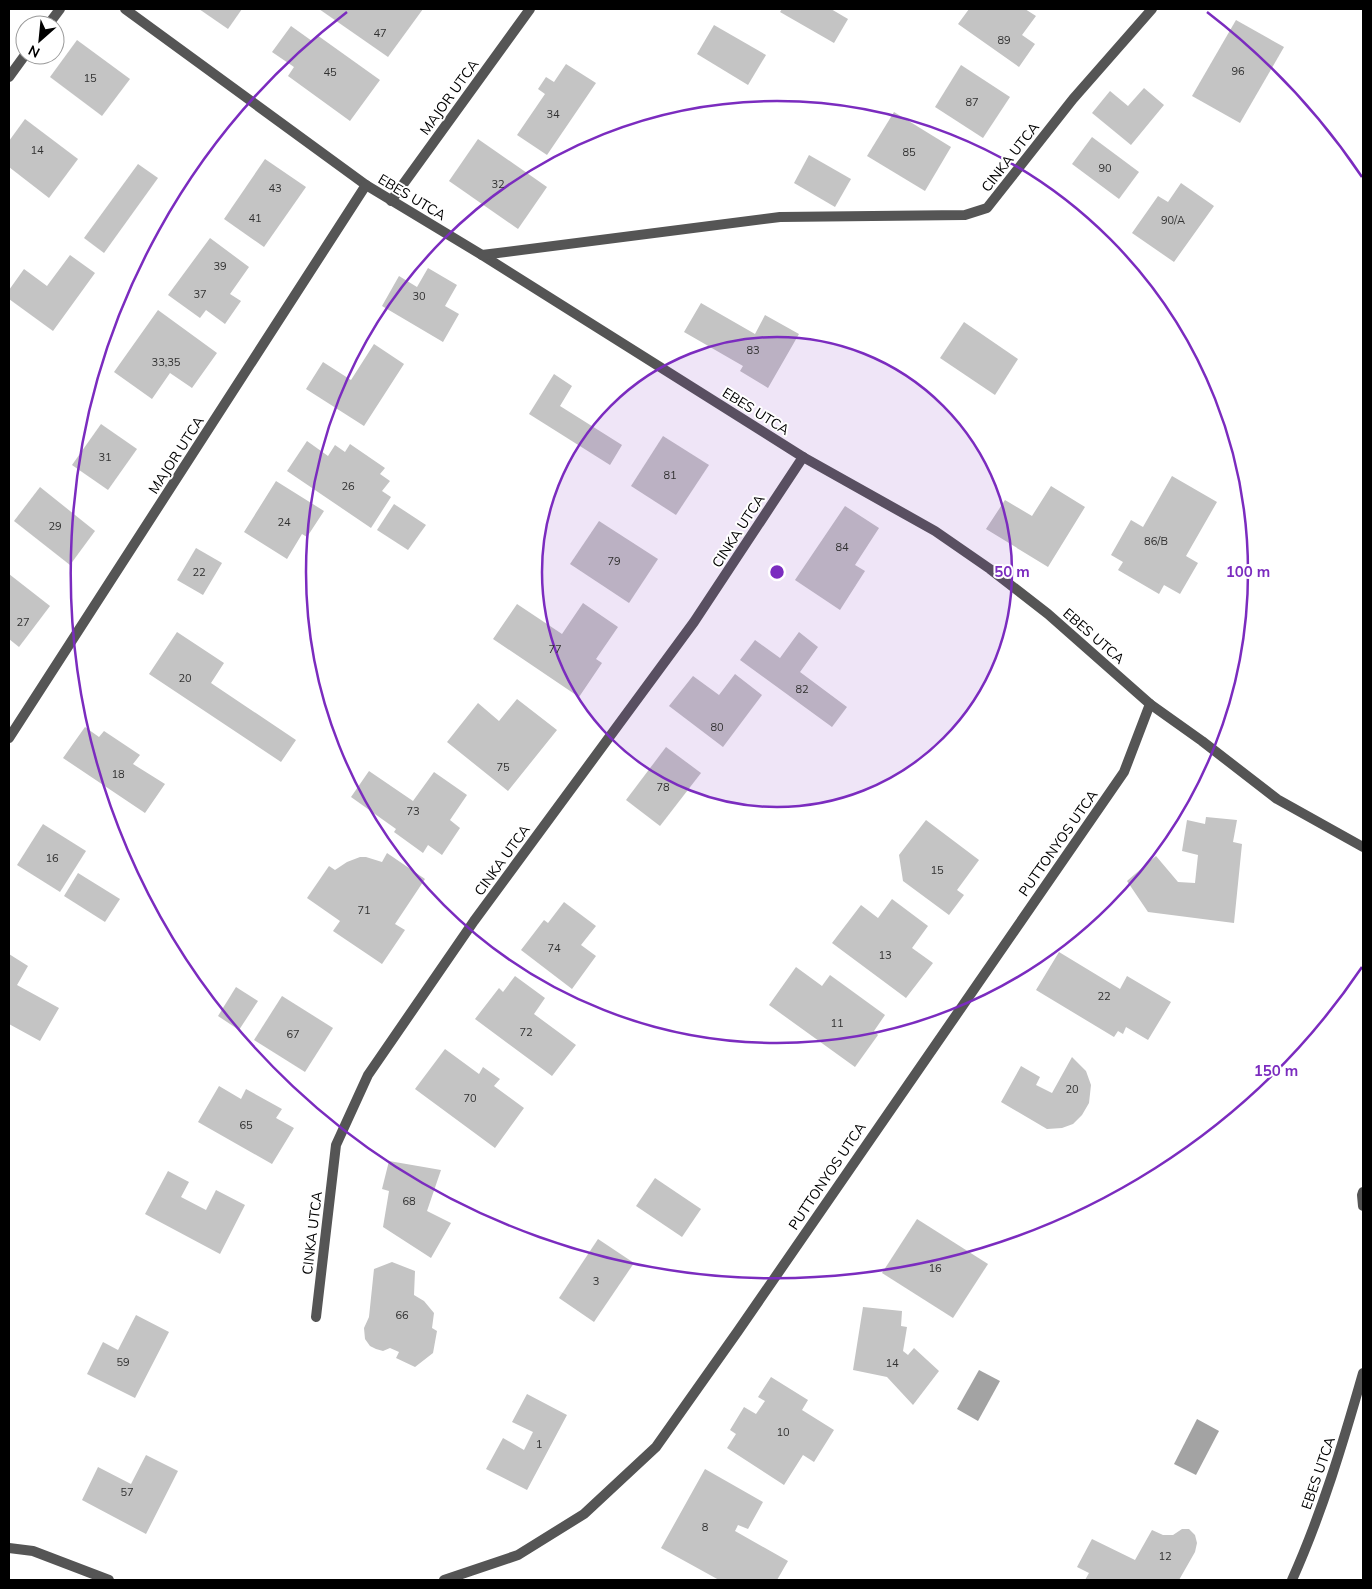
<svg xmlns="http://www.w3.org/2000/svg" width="1372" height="1589" viewBox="0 0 1372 1589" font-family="Mulish,sans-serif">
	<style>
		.water { fill: #a3a3a3 }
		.building { fill: #c4c4c4 }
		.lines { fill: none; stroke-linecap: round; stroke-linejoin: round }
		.minor { stroke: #555; stroke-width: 10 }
		.ring { fill: none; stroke: #7b2cbf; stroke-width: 2.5 }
		.labels { text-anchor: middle; stroke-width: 4; stroke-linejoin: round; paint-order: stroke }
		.number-label { font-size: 11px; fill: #313131 }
		.street-label { font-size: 14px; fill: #000; stroke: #fff }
		.centre { fill: #7b2cbf; stroke: #fff; stroke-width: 2.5 }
		.ring-label { font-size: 15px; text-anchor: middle; font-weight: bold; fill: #7b2cbf; stroke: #fff; stroke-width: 4; stroke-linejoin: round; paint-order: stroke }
	</style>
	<rect width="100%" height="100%" fill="#fff"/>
	<g class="water">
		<path d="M979 1370 1000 1381 978 1421 957 1409Z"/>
		<path d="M1197 1419 1219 1431 1196 1475 1174 1464Z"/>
	</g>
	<g class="building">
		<path d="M199 9H242L228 29Z"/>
		<path d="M319 9H423L388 57Z"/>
		<path d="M782 9H831L848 19 834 43 780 12Z"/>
		<path d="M969 9H1025L1036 16 1022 35 1035 44 1019 67 958 24Z"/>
		<path d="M1236 20 1284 47 1240 123 1192 96Z"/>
		<path d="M714 25 766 55 748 85 697 54Z"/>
		<path d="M291 26 312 41 317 35 380 80 350 121 288 76 294 67 272 52Z"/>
		<path d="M77 40 130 79 102 116 50 77Z"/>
		<path d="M566 64 596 83 547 155 517 135 545 94 538 89 546 77 554 82Z"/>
		<path d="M961 65 1010 97 983 138 935 107Z"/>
		<path d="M1144 88 1164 105 1131 145 1092 113 1110 91 1128 106Z"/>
		<path d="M894 112 951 147 925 191 867 156Z"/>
		<path d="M25 119 78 159 49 198 9 167V141Z"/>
		<path d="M1092 137 1139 172 1119 199 1072 164Z"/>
		<path d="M478 139 547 187 518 229 449 181Z"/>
		<path d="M809 155 851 179 835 207 794 183Z"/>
		<path d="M265 159 306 187 264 247 224 219Z"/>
		<path d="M138 164 158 178 104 253 84 238Z"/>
		<path d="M1181 183 1214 206 1174 262 1132 233 1158 196 1168 202Z"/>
		<path d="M210 238 249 267 230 294 241 301 225 324 206 310 200 318 168 295Z"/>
		<path d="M70 255 95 273 53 331 9 299V290L24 269 47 286Z"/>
		<path d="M428 268 457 285 445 306 459 314 443 342 382 306 399 276 417 287Z"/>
		<path d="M701 303 755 334 765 315 799 334 768 388 740 371 743 366 684 332Z"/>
		<path d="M158 310 217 353 192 388 170 373 152 399 114 372Z"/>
		<path d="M964 322 1018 359 995 395 940 358Z"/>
		<path d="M374 344 404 364 364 426 306 389 323 362 351 380Z"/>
		<path d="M554 374 572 386 560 406 622 445 610 465 529 414Z"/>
		<path d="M101 424 137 449 108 490 72 465Z"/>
		<path d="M663 436 709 465 676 515 631 486Z"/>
		<path d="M307 441 328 456 335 445 345 452 350 444 385 468 380 474 390 481 382 491 391 497 371 528 287 471Z"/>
		<path d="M1172 476 1217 502 1186 556 1198 563 1180 594 1164 585 1159 594 1118 570 1123 562 1111 555 1131 520 1143 527Z"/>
		<path d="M276 481 324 511 307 537 302 534 287 559 244 532Z"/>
		<path d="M1051 486 1085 507 1048 567 986 529 1005 500 1032 516Z"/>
		<path d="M40 487 95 531 70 565 14 521Z"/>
		<path d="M394 504 426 525 408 550 377 530Z"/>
		<path d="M845 506 879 528 855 565 865 571 840 610 795 580Z"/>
		<path d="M599 521 658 559 629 603 570 564Z"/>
		<path d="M196 548 222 563 203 595 177 580Z"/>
		<path d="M9 574 50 606 19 647 9 639Z"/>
		<path d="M583 603 618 627 596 659 602 663 579 697 493 639 517 604 562 634Z"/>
		<path d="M177 632 224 663 211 683 296 740 281 762 149 674Z"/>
		<path d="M799 632 818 647 800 672 847 707 832 727 740 660 755 640 780 658Z"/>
		<path d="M735 674 762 695 723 747 669 706 693 676 719 695Z"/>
		<path d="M517 699 557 730 508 791 447 742 478 703 499 721Z"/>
		<path d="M85 727 99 737 104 731 140 755 133 764 165 784 145 813 63 758Z"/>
		<path d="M666 747 701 773 660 826 626 800Z"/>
		<path d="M369 771 413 801 434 772 467 795 450 820 460 828 442 855 428 845 423 853 394 832 396 829 351 797Z"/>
		<path d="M1206 817 1237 820 1233 842 1242 844 1234 923 1148 912 1127 881 1156 856 1178 882 1195 883 1198 855 1182 851 1187 820 1205 824Z"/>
		<path d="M926 820 979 860 957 890 964 895 949 915 903 881 899 855Z"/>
		<path d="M43 824 86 851 60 892 17 865Z"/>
		<path d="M387 853 425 879 395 924 405 930 382 964 333 931 340 921 307 898 329 866 335 870 347 862 360 857H366L382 862Z"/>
		<path d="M78 873 120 899 105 922 64 896Z"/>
		<path d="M892 899 928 926 912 948 933 963 906 998 832 943 861 905 878 918Z"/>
		<path d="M564 902 596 926 581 945 596 956 572 989 521 950 544 920 548 923Z"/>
		<path d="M1059 952 1120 989 1127 976 1171 1002 1148 1040 1126 1027 1123 1034 1118 1031 1114 1037 1036 990Z"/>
		<path d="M9 954 28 966 17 985 59 1008 40 1041 9 1024Z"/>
		<path d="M796 967 822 986 830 975 885 1015 874 1031 878 1035 855 1067 769 1005Z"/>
		<path d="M515 976 545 998 534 1014 576 1045 552 1076 475 1019 499 988 503 992Z"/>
		<path d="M236 987 258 1001 239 1030 218 1016Z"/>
		<path d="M282 996 333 1028 305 1072 254 1040Z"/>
		<path d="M445 1049 479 1074 483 1067 500 1079 494 1086 524 1108 495 1148 415 1089Z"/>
		<path d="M1072 1057 1086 1071 1091 1085 1089 1103 1082 1115 1073 1124 1062 1128 1047 1129 1001 1102 1021 1066 1040 1077 1036 1085 1052 1093Z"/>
		<path d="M219 1086 241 1099 246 1089 282 1109 276 1118 294 1128 272 1164 198 1122Z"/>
		<path d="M389 1161 441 1170 427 1211 451 1223 431 1258 383 1227 389 1191 382 1189Z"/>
		<path d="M168 1171 189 1182 181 1197 206 1210 216 1190 245 1205 220 1254 145 1214Z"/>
		<path d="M655 1178 701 1209 682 1237 636 1206Z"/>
		<path d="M917 1219 988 1264 953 1318 882 1273Z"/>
		<path d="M598 1239 634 1263 594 1322 559 1298Z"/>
		<path d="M392 1262 415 1271 414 1295 424 1301 434 1313 432 1328 437 1331 433 1353 415 1367 396 1358 399 1352 390 1348 383 1351 376 1349 370 1346 365 1339 364 1328 369 1317 374 1269Z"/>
		<path d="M863 1307 902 1311 901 1326 907 1327 903 1351 908 1355 914 1348 939 1371 913 1405 887 1377 853 1370Z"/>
		<path d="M136 1315 169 1332 135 1398 87 1374 103 1342 118 1350Z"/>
		<path d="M771 1377 808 1400 802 1410 834 1430 814 1462 803 1455 784 1485 727 1448 736 1434 730 1430 744 1407 756 1414 765 1401 758 1397Z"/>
		<path d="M527 1394 567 1415 527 1490 486 1469 503 1438 524 1450 533 1432 512 1422Z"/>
		<path d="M146 1455 178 1471 146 1534 82 1500 98 1467 131 1484Z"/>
		<path d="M705 1469 763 1502 748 1529 738 1525 735 1531 788 1561 777 1580H719L661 1548Z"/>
		<path d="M1182 1529H1189L1195 1535 1197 1543 1195 1552 1179 1580H1085L1089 1573 1077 1567 1092 1539 1135 1560 1152 1530 1163 1535H1173Z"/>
	</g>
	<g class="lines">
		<g class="minor">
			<path d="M125 9 366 185 482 255 803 457 935 531 990 569 1048 614 1150 704 1202 741 1277 799 1363 847"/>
			<path d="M48 25 60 9"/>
			<path d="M9 77 25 55"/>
			<path d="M391 201 530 9"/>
			<path d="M482 255 780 217 965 215 987 208 1073 99 1152 9"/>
			<path d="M9 738 366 185"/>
			<path d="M1363 1192 1362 1195 1363 1206"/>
			<path d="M316 1317 336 1145 368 1075 474 921 694 622 803 457"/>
			<path d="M9 1548 33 1551 109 1580"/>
			<path d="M444 1580 518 1555 584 1514 656 1447 738 1331 1124 772 1150 704"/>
			<path d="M1292 1580C1322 1513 1343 1443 1363 1373"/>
		</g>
	</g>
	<circle cx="777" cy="572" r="235" fill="#7b2cbf" fill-opacity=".12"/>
	<g class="ring">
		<circle cx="777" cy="572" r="235"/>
		<circle cx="777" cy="572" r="471"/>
		<path d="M1362 967A706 706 0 1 1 347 12M1207 12A706 706 0 0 1 1362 177"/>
	</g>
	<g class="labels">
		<g class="number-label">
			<text x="380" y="37">47</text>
			<text x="1004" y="44">89</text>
			<text x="1238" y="75">96</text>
			<text x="330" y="76">45</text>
			<text x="90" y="82">15</text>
			<text x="972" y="106">87</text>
			<text x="553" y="118">34</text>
			<text x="37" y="154">14</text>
			<text x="909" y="156">85</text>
			<text x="1105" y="172">90</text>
			<text x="498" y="188">32</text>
			<text x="275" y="192">43</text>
			<text x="255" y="222">41</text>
			<text x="1173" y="224">90/A</text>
			<text x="220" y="270">39</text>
			<text x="200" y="298">37</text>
			<text x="419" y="300">30</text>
			<text x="753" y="354">83</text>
			<text x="166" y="366">33,35</text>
			<text x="105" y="461">31</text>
			<text x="670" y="479">81</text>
			<text x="348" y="490">26</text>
			<text x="284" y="526">24</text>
			<text x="55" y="530">29</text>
			<text x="1156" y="545">86/B</text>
			<text x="842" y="551">84</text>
			<text x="614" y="565">79</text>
			<text x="199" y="576">22</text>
			<text x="23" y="626">27</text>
			<text x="555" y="653">77</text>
			<text x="185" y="682">20</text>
			<text x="802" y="693">82</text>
			<text x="717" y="731">80</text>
			<text x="503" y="771">75</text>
			<text x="118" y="778">18</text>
			<text x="663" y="791">78</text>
			<text x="413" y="815">73</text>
			<text x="52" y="862">16</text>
			<text x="937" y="874">15</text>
			<text x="364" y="914">71</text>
			<text x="554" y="952">74</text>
			<text x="885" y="959">13</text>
			<text x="1104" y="1000">22</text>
			<text x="837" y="1027">11</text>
			<text x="526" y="1036">72</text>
			<text x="293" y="1038">67</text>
			<text x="1072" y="1093">20</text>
			<text x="470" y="1102">70</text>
			<text x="246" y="1129">65</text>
			<text x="409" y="1205">68</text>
			<text x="935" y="1272">16</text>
			<text x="596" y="1285">3</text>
			<text x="402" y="1319">66</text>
			<text x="123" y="1366">59</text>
			<text x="892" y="1367">14</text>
			<text x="783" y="1436">10</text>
			<text x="539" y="1448">1</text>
			<text x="127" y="1496">57</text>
			<text x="705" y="1531">8</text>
			<text x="1165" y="1560">12</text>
		</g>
		<g class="street-label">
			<text transform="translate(449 97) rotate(-54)" y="5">MAJOR UTCA</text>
			<text transform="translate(1010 157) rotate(-52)" y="5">CINKA UTCA</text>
			<text transform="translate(412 197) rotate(31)" y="5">EBES UTCA</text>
			<text transform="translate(756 411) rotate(32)" y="5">EBES UTCA</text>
			<text transform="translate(176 455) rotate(-57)" y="5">MAJOR UTCA</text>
			<text transform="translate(738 531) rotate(-57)" y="5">CINKA UTCA</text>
			<text transform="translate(1094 636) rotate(41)" y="5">EBES UTCA</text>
			<text transform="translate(1058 843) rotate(-55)" y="5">PUTTONYOS UTCA</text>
			<text transform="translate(502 860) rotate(-54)" y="5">CINKA UTCA</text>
			<text transform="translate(827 1176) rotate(-56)" y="5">PUTTONYOS UTCA</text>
			<text transform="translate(312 1233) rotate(-83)" y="5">CINKA UTCA</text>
			<text transform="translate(1318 1473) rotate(-71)" y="5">EBES UTCA</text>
		</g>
	</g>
	<circle cx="777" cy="572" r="8" class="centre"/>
	<g class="ring-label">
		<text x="1012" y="577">50 m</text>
		<text x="1248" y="577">100 m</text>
		<text x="1276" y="1076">150 m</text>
	</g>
	<rect width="1372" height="1589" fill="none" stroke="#000000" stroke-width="20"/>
	<g transform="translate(40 40) rotate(207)"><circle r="24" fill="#ffffff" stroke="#999999"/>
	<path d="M0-4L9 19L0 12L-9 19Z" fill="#000000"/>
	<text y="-8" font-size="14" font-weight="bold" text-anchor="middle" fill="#000000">N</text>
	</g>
</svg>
